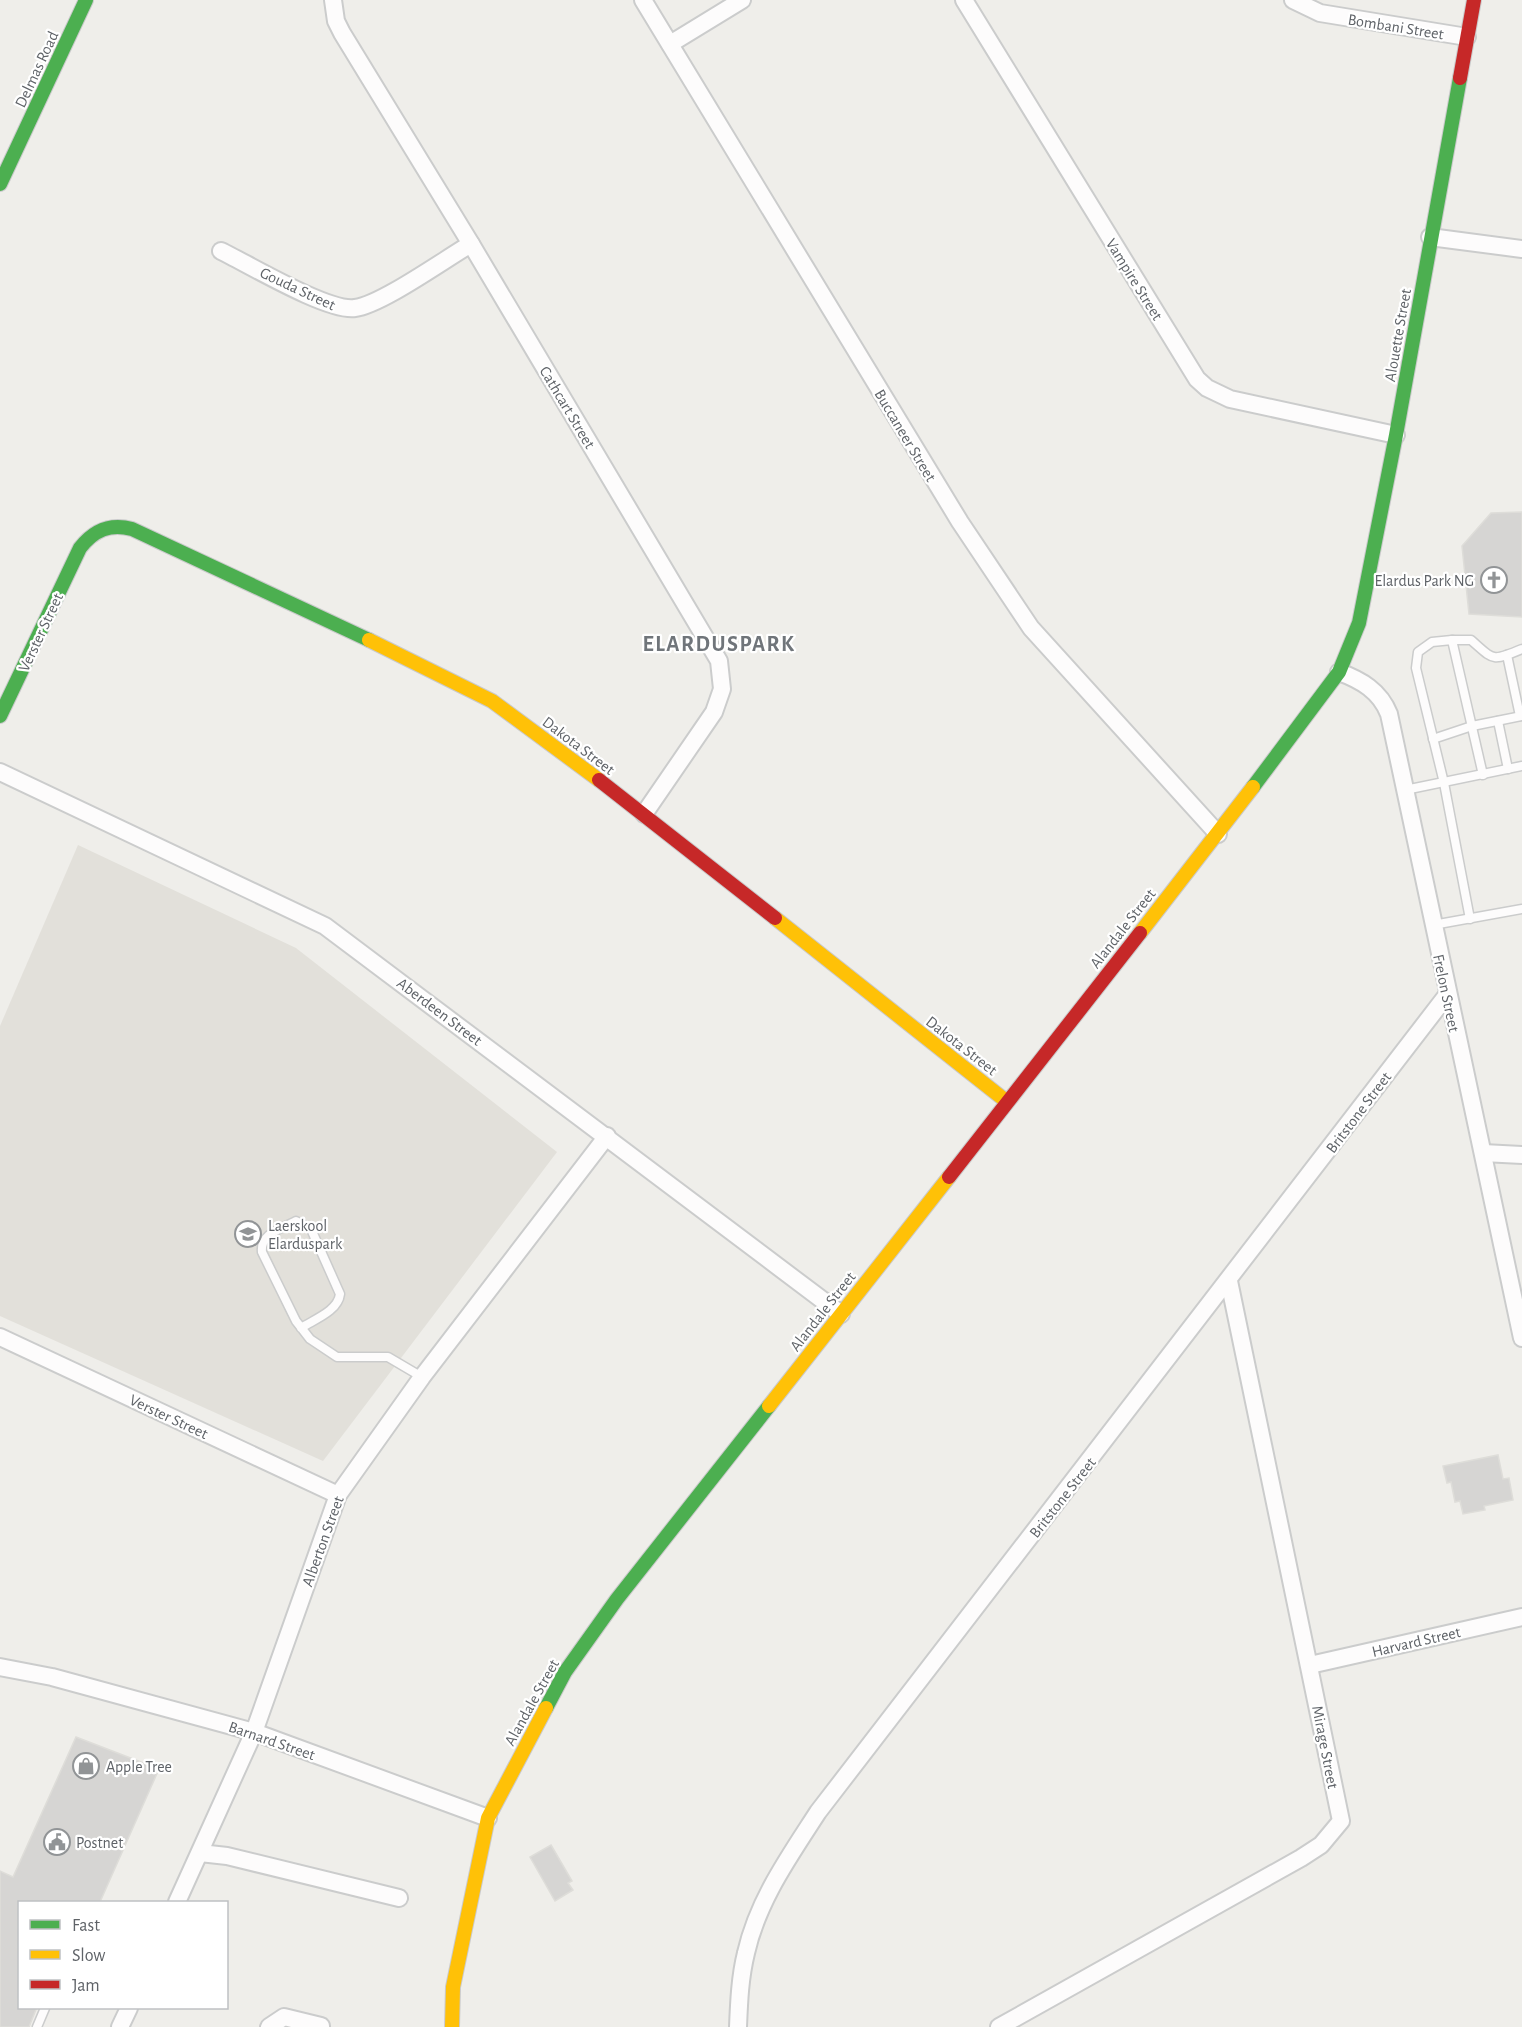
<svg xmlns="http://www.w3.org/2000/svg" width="1522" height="2027" viewBox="0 0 1522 2027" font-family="'Alegreya Sans',sans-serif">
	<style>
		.education { fill: #e2e0da }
		.building { fill: #d6d5d3; stroke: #deddd9; stroke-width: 1.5 }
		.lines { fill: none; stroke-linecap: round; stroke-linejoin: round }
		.lane-casing { stroke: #cbcccc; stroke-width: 11 }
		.street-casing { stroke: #cbcccc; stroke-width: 20 }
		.fast-casing { stroke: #cacacb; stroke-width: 16 }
		.slow-casing { stroke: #cacacb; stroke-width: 16 }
		.jam-casing { stroke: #cacacb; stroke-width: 16 }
		.lane { stroke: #fdfcfc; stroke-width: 8 }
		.street { stroke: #fdfcfc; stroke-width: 16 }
		.fast { stroke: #4caf50; stroke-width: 14 }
		.slow { stroke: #ffc107; stroke-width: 14 }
		.jam { stroke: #c62828; stroke-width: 14 }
		.labels { text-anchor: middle; stroke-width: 4.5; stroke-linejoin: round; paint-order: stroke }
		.street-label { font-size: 16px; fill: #5f6368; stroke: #fff }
		.poi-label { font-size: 16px; fill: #5f6368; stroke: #fff; text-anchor: start }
		.district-label { font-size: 22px; font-weight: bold; letter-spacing: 1.5px; fill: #70757a; stroke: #fff }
	</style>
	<rect width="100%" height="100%" fill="#efeeea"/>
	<path class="education" d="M78 845 296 948 557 1152 323 1461 0 1316V1026Z"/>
	<g class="building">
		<path d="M1522 512V617L1469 614 1462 546 1491 513Z"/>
		<path d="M1498 1455 1503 1479 1509 1478 1513 1500 1484 1506 1485 1510 1463 1514 1460 1501 1455 1502 1451 1482 1447 1483 1443 1466Z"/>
		<path d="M76 1737 159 1769 100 1902H20V2007H37L29 2027H0V1871L13 1877Z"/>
		<path d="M551 1845 572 1881 568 1883 573 1890 555 1901 530 1857Z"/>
	</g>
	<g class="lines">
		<defs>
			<g id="lane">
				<path d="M1452 640H1471C1494 660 1491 662 1522 649"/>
				<path d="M1507 655 1520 716"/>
				<path d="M1498 721 1508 769"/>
				<path d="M1433 739 1472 726 1522 716"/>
				<path d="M1405 790 1522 766"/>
				<path d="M1470 919 1444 783 1416 668 1418 652 1432 642 1452 640 1483 775"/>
				<path d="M1433 925 1522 909"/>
				<path d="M301 1328C315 1319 338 1311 340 1294L311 1229 296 1221C282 1229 260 1233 262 1252L296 1321 310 1339 337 1357H388L422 1377"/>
				<path d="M37 2027 45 2008"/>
			</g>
			<g id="street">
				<path d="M333 0 336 21 342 33 471 244 719 661 722 689 714 712 644 814"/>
				<path d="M643 0 960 522 1031 628 1218 834"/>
				<path d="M964 0 1197 379 1207 388 1230 399 1396 435"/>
				<path d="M1293 0 1320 13 1467 37"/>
				<path d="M670 44 742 0"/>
				<path d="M1430 237 1522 249"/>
				<path d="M221 251C248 264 328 312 355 308 381 305 445 259 471 244"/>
				<path d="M1339 672C1361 680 1380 691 1389 714L1522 1338"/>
				<path d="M0 772 325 926 841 1314"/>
				<path d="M1483 1153 1522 1155"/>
				<path d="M0 1337 338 1495"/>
				<path d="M1310 1665 1522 1617"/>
				<path d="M0 1667 52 1677 254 1732 488 1818"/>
				<path d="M200 1853 227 1856 399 1898"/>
				<path d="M177 1902 254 1732 338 1495 422 1377 607 1136"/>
				<path d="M120 2027 129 2008"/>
				<path d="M269 2027 284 2017 321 2026"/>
				<path d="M738 2027C739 2002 740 1977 746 1953 758 1900 789 1857 818 1812L1447 995"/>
				<path d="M999 2027 1301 1858 1321 1845 1341 1821 1229 1281"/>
			</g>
			<g id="fast">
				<path d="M0 184 86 0"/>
				<path d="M0 716 80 548C94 530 110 523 132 529L369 640"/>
				<path d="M1253 787 1339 672 1359 623 1396 435 1460 78"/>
				<path d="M546 1708 565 1672 617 1599 769 1406"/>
			</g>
			<g id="slow">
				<path d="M369 640 492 701 599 780"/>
				<path d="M775 918 1006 1101"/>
				<path d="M1140 933 1253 787"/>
				<path d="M769 1406 949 1177"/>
				<path d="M452 2027 453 1987 488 1818 546 1708"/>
			</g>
			<g id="jam">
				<path d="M1460 78 1474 0"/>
				<path d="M599 780 775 918"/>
				<path d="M949 1177 1140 933"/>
			</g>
		</defs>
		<use href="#lane" class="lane-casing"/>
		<use href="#street" class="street-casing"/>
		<use href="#fast" class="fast-casing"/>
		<use href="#slow" class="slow-casing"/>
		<use href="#jam" class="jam-casing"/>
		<use href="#lane" class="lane"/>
		<use href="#street" class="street"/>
		<use href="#fast" class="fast"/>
		<use href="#slow" class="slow"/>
		<use href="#jam" class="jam"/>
	</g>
	<defs>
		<symbol id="church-ring" viewBox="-11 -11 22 22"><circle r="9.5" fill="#fff" stroke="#919496" stroke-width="1.5"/><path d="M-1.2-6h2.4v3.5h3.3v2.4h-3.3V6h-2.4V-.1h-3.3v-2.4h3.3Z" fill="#919496"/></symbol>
		<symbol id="school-ring" viewBox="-11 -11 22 22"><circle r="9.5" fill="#fff" stroke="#919496" stroke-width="1.5"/><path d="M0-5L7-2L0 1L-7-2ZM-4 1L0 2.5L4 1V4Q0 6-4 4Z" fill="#919496"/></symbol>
		<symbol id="shop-ring" viewBox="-11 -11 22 22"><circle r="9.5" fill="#fff" stroke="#919496" stroke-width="1.5"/><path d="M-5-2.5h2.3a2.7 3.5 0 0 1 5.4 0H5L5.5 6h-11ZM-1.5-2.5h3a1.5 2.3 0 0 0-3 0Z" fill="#919496"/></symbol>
		<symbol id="civic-ring" viewBox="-11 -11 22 22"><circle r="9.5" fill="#fff" stroke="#919496" stroke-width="1.5"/><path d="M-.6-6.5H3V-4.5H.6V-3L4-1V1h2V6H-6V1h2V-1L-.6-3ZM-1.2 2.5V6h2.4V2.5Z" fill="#919496"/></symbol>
	</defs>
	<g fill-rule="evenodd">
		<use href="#church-ring" x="1479" y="565" width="30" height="30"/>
		<use href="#school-ring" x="233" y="1219" width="30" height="30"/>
		<use href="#shop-ring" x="71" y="1751" width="30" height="30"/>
		<use href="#civic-ring" x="42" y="1827" width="30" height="30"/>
	</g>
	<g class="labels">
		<g class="street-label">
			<text transform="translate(1396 26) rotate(9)" y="6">Bombani Street</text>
			<text transform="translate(36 69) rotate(-65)" y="6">Delmas Road</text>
			<text transform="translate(1135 279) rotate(58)" y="6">Vampire Street</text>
			<text transform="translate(298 288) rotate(25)" y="6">Gouda Street</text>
			<text transform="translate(1397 335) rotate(-80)" y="6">Alouette Street</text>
			<text transform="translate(568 407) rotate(59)" y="6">Cathcart Street</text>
			<text transform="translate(906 435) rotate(59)" y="6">Buccaneer Street</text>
			<text transform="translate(40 632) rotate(-65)" y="6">Verster Street</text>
			<text transform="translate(579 745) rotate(37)" y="6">Dakota Street</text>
			<text transform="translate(1122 928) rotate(-52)" y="6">Alandale Street</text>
			<text transform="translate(1447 993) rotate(78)" y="6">Frelon Street</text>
			<text transform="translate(440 1011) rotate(37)" y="6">Aberdeen Street</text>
			<text transform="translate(962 1045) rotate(38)" y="6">Dakota Street</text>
			<text transform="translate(1358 1112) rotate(-53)" y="6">Britstone Street</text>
			<text transform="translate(822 1311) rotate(-52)" y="6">Alandale Street</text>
			<text transform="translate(169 1416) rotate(25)" y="6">Verster Street</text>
			<text transform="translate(1062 1497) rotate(-52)" y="6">Britstone Street</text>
			<text transform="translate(322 1541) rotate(-70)" y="6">Alberton Street</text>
			<text transform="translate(1416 1641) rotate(-13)" y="6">Harvard Street</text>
			<text transform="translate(531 1702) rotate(-61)" y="6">Alandale Street</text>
			<text transform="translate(272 1740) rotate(19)" y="6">Barnard Street</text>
			<text transform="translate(1326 1747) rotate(79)" y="6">Mirage Street</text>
		</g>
		<g class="poi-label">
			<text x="1474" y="586" text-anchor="end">Elardus Park NG</text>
			<text x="268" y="1231">Laerskool<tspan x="268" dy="18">Elarduspark</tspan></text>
			<text x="106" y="1772">Apple Tree</text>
			<text x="76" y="1848">Postnet</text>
		</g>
		<g class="district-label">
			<text x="719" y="651">ELARDUSPARK</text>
		</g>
	</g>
	<rect x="18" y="1901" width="210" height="108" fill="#ffffff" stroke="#bfc1c3" stroke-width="1.5"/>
	<rect x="30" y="1920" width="30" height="9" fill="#4caf50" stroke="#bfc1c3" stroke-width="1.5"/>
	<text x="72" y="1931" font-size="18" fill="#5f6368">Fast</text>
	<rect x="30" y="1950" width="30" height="9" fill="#ffc107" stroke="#bfc1c3" stroke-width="1.5"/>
	<text x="72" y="1961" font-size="18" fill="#5f6368">Slow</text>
	<rect x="30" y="1980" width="30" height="9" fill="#c62828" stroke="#bfc1c3" stroke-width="1.5"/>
	<text x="72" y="1991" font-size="18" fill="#5f6368">Jam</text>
</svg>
